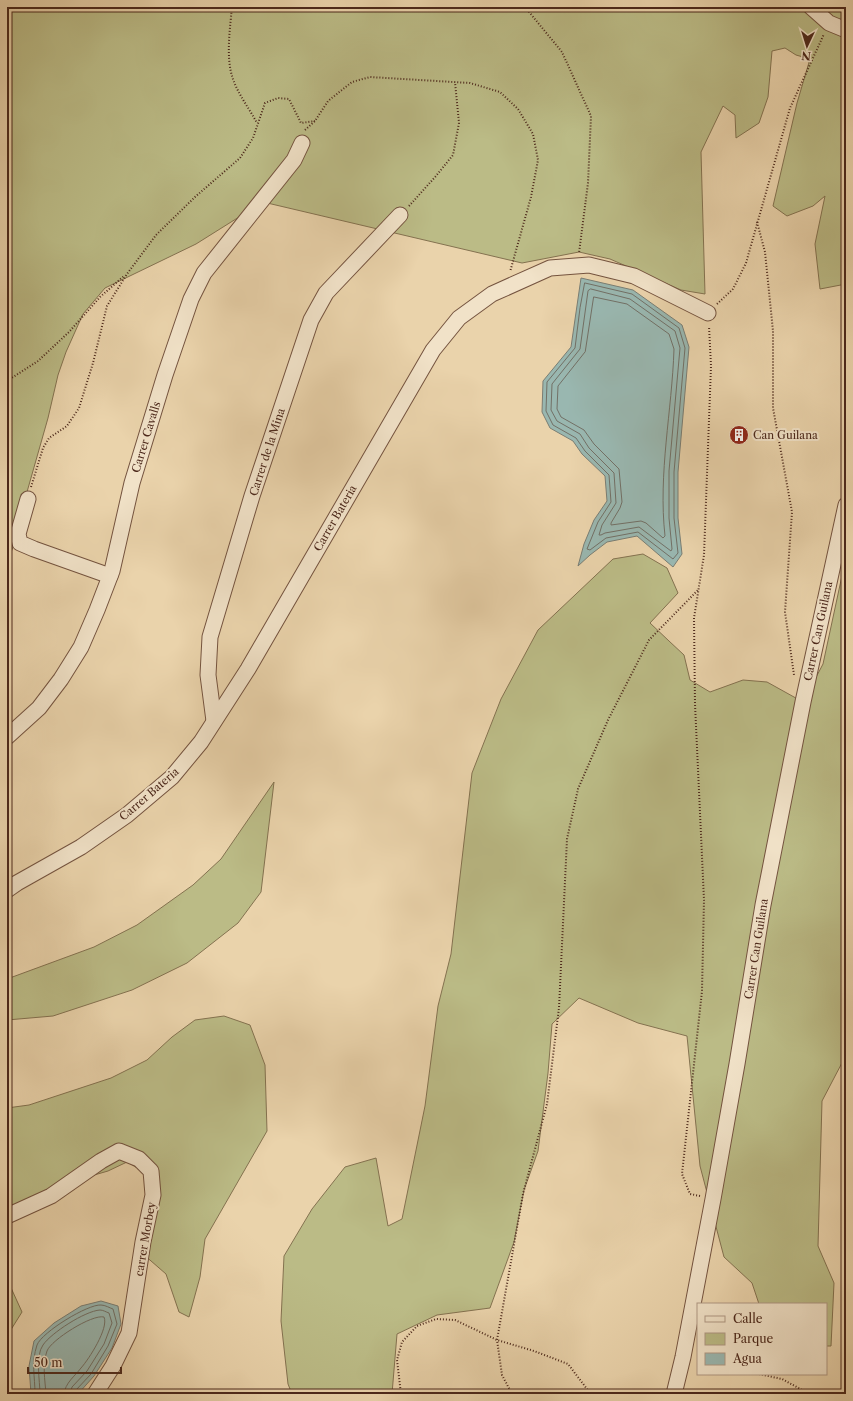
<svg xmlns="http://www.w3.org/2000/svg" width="853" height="1401" viewBox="0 0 853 1401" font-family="'Libre Caslon Text',serif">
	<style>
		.green { fill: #bbbb86; stroke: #847250 }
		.water { fill: #99b7b0; stroke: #7a7e74 }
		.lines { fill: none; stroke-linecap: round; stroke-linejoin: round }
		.shore { stroke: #727066; stroke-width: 1 }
		.minor-casing { stroke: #74533f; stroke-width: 17 }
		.path { stroke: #4c281b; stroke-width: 2; stroke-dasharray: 1 2; stroke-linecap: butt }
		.minor { stroke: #f1e2c8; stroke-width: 15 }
		.labels { text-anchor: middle; stroke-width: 4; stroke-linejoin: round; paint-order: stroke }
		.poi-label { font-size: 11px; fill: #4c281b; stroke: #f1e2c8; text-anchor: start }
		.street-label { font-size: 11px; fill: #4c281b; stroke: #f1e2c8 }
	</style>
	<rect width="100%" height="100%" fill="#ead3ab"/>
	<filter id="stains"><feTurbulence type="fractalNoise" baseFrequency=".005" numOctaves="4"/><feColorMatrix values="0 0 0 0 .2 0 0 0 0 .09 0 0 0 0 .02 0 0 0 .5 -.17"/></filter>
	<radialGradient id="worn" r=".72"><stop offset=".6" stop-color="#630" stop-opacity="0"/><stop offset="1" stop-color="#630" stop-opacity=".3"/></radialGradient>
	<g class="green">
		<path d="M7 7H846V284L820 289 815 244 825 196 813 206 787 216 773 206 797 103 810 59 796 55 785 48 772 51 768 97 759 123 736 138 735 115 723 106 701 152 705 294 681 290 610 259 579 252 522 263 263 202 196 244 105 288 83 314 66 352 58 375 48 418 25 499 13 547 7 563Z"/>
		<path d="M643 554 667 568 678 593 650 623 669 641 684 655 690 680 710 692 743 680 767 682 803 702 823 664 846 557V1044L844 1059 822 1101 818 1246 834 1283 831 1346H826V1304H759L752 1283 724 1257 700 1166 687 1036 638 1023 579 998 552 1024 548 1073 538 1151 524 1190 514 1242 490 1308 437 1315 397 1334 392 1394H292L288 1384 281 1321 284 1256 312 1209 345 1167 376 1158 388 1226 402 1219 425 1106 438 1006 451 954 472 773 501 699 538 630 613 559Z"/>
		<path d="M274 782 261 892 238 923 187 963 132 990 53 1016 7 1020V979L94 947 137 925 193 885 221 859Z"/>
		<path d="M224 1016 250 1025 265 1065 267 1131 205 1239 200 1277 189 1317 179 1312 166 1274 143 1254 153 1196 146 1173 127 1162 108 1171 70 1182 7 1211V1108L29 1105 111 1078 147 1060 172 1037 195 1020Z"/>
		<path d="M7 1279 22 1312 7 1336Z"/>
	</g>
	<g class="water">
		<path d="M581 278 633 290 682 325 689 347 678 472V518L682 554 673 567 637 536 607 542 590 555 578 566 584 544 594 520 607 501 605 476 582 454 573 441 550 428 542 412 543 381 571 347Z"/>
		<path d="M101 1301 118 1306 121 1324 112 1348 94 1376 78 1394H31L29 1366 34 1341 54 1323 81 1306Z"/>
	</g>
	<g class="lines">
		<g class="shore">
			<path d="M585 283 632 294 679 328 685 348 674 472V518L678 553 673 559 638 532 606 538 590 550 587 549 598 522 611 502 609 475 585 451 576 438 553 425 546 411 547 382 575 348 580 308Z"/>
			<path d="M591 289 630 299 675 331 680 348 669 471V518L672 549 671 551 639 527 605 533 601 535H599L602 525 616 503 614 473 589 448 580 434 557 421 551 410 552 384 580 349 588 291Z"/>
			<path d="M594 297 627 304 669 334 674 349C672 411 658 473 665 536L663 538 646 523 641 521 611 525V523L620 508 622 502 619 469 594 444 584 430 561 417 557 409 558 386 585 352Z"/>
			<path d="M35 1394C35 1376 31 1363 37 1345 42 1332 88 1304 101 1305 105 1305 110 1308 113 1309L117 1324 108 1346 91 1374 76 1390V1394"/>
			<path d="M40 1394C40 1381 35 1356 43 1345 51 1333 85 1311 100 1310 103 1310 106 1312 109 1313L112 1323 104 1344 87 1371 72 1387 70 1394"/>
			<path d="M46 1394C45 1379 42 1365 47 1351 51 1340 92 1314 104 1317 109 1328 89 1359 81 1368 75 1376 65 1383 64 1394"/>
		</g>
		<defs>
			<g id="minor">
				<path d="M811 7 829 23 846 30"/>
				<path d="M28 499 18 534 20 543 34 549 110 576"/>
				<path d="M214 721 208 675 210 637 252 496 311 320 326 293 400 215"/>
				<path d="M7 737 39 708 61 679 81 647 97 610 112 571 132 483 165 375 191 299 204 273 294 160 302 143"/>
				<path d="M7 890 17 883 81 847 127 815 172 777 201 742 248 669 433 350 459 318 492 294 550 268 589 265 634 276 708 313"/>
				<path d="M7 1216 51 1196 101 1161 119 1151 139 1159 151 1171 153 1195 143 1242 129 1333 113 1366 95 1394"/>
				<path d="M674 1394 683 1357 713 1199 737 1064 763 905 803 702 846 505"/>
			</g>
		</defs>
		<use href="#minor" class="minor-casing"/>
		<g class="path">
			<path d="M232 7C230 28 226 56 232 76 237 93 249 108 257 123"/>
			<path d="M525 7 562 52 591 116 588 183 579 253"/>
			<path d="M844 16 846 7"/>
			<path d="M305 130 315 121 328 101 352 82 370 77 470 83 500 92 518 109 533 134 538 160 531 197 510 272"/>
			<path d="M409 206 436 176 453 155 459 123 455 82"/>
			<path d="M757 222 765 252 773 331V408L792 512 785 612 794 675"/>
			<path d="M717 304 733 289 746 263 790 108 824 34"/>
			<path d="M7 381 38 361 69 332 100 297 124 276"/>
			<path d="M31 487 43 448 49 438 67 426 79 408 93 363 107 306 127 274 156 235 195 197 240 158 253 138 265 103 278 98 289 99 301 123 315 121"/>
			<path d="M700 1196 690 1194 682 1174 702 991 704 900 695 704 694 618 704 555 711 366 709 326"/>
			<path d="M759 1374 782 1379 804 1391 806 1394"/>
			<path d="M401 1394 397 1360 402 1342 417 1326 436 1319 455 1320 497 1340 534 1351 568 1364 587 1389 588 1394"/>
			<path d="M512 1394 502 1375 497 1340 523 1194 547 1104 559 1008 567 839 578 789 608 720 649 640 698 590"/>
		</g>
		<use href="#minor" class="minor"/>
	</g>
	<defs>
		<symbol id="building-disc" viewBox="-11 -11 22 22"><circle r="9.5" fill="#8f2418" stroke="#f1e2c8"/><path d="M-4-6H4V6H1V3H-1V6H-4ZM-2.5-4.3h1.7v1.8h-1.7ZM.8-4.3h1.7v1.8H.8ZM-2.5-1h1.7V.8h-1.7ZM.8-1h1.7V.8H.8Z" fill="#fff"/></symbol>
	</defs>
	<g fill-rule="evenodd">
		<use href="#building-disc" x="728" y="424" width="22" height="22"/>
	</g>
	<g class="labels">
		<g class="poi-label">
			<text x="753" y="439">Can Guilana</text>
		</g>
		<g class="street-label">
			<text transform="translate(146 437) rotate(-73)" y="4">Carrer Cavalls</text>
			<text transform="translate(267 452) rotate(-72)" y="4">Carrer de la Mina</text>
			<text transform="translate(335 518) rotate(-60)" y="4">Carrer Bateria</text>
			<text transform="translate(818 631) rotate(-78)" y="4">Carrer Can Guilana</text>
			<text transform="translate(149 794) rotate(-41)" y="4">Carrer Bateria</text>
			<text transform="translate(756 949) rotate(-81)" y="4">Carrer Can Guilana</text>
			<text transform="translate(145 1239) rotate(-80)" y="4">carrer Morbey</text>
		</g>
	</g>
	<rect width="853" height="1401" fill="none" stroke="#ead3ab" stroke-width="24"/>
	<rect x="8" y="8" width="837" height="1385" fill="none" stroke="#4c281b" stroke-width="2"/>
	<rect x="12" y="12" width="829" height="1377" fill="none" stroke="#4c281b"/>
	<rect x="697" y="1303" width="130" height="72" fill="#f1e2c8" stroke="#af9883"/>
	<rect x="705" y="1316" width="20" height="6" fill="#f1e2c8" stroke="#af9883"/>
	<text x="733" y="1323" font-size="12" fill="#4c281b">Calle</text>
	<rect x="705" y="1333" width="20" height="12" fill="#bbbb86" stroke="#af9883"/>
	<text x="733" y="1343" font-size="12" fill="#4c281b">Parque</text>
	<rect x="705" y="1353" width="20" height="12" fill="#99b7b0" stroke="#af9883"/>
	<text x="733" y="1363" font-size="12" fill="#4c281b">Agua</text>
	<g transform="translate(807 46) rotate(184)" stroke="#f1e2c8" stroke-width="3" paint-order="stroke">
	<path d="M0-3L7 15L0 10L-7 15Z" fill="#4c281b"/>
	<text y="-6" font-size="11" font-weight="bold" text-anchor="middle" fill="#4c281b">N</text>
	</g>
	<path d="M28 1367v6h93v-6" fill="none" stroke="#4c281b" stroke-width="2"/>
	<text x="34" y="1367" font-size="12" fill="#4c281b" stroke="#f1e2c8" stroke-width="3" paint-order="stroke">50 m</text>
	<rect width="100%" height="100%" filter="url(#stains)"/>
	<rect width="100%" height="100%" fill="url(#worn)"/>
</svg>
